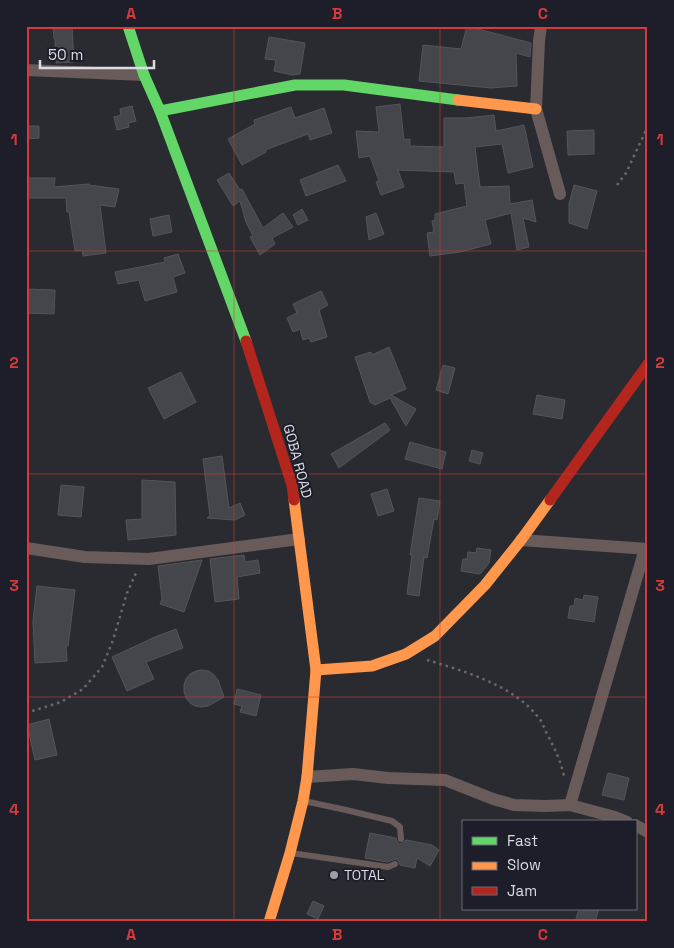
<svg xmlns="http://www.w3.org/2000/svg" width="674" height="948" viewBox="0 0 674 948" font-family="'Space Grotesk',sans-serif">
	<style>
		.building { fill: #45464b; stroke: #54555a }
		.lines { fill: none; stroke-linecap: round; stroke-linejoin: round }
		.path { stroke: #706668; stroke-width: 2.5; stroke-dasharray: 2.5 4; stroke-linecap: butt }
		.lane { stroke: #6a5b5b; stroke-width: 6 }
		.street { stroke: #6a5b5b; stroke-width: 12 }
		.fast { stroke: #63d668; stroke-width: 11 }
		.slow { stroke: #ff974d; stroke-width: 11 }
		.jam { stroke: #b3261e; stroke-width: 11 }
		.grid { fill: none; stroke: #d63a3b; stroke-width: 1; stroke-opacity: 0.55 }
		.poi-dot { fill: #9c9da5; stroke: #1d1e2a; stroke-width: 2 }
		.labels { text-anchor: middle; stroke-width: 4; stroke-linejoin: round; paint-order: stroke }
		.street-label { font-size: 14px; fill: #dadbe3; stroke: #1d1e2a }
		.poi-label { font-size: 14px; fill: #dadbe3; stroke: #1d1e2a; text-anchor: start }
		.neatline { fill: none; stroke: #d63a3b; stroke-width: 2 }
		.grid-label { font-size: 16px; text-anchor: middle; font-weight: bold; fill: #d63a3b }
	</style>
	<rect width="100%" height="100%" fill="#2a2b31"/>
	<g class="building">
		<path d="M53 26H72L74 62 56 63 55 39H54Z"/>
		<path d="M467 26 531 43 530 57 516 53 517 86 491 88 419 81 423 45 461 49Z"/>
		<path d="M269 37 305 43 300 74 292 75 274 71 276 60 265 59Z"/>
		<path d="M400 104 404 140 410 139V146L444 147V118H466L494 115 496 131 524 125 533 167 508 173 502 144 475 147 480 187 509 186 510 204 532 200 536 222 523 218 529 247 517 250 511 213 485 220 491 244 460 252 430 256 427 233 434 232 432 221 435 220V214L467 206 464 183 456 184 454 172 398 170 404 187 381 195 376 182 379 181 370 156 359 158 356 131 379 132 376 107Z"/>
		<path d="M132 106 136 121 128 123 129 127 117 130 114 117 121 115 120 109Z"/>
		<path d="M291 107 295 118 324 108 332 133 310 140 308 134 265 150 266 152 242 165 228 139 255 124 254 120Z"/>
		<path d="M26 126H39V138L26 139Z"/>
		<path d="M594 130V154L568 155 567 131Z"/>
		<path d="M338 165 346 181 306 196 300 180Z"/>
		<path d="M229 173 240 190 242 189 263 228 283 213 293 227 272 238 275 244 260 255 250 237 253 236 246 222 240 201 233 206 217 180Z"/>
		<path d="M26 178H55L54 187 89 184V185L119 189 115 207 100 205 106 253 83 256 82 250 75 251 69 212H67L66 198H26Z"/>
		<path d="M574 185 597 191 587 229 569 223V204Z"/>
		<path d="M302 209 308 220 298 225 293 215Z"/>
		<path d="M376 213 384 234 369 240 366 217Z"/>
		<path d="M169 215 172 232 153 236 150 219Z"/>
		<path d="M178 254 185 273 173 277 177 292 145 301 139 280 118 284 115 272 165 262 164 258Z"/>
		<path d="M26 289 55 290 54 314 26 313Z"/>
		<path d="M321 291 328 305 319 310 327 337 311 342 309 338 303 340 300 329 293 332 287 318 297 313 293 304Z"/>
		<path d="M389 347 406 389 391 395 416 409 406 426 390 398 375 405 370 402 355 357 371 352 372 355Z"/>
		<path d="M443 365 455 368 448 394 436 390Z"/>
		<path d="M181 372 196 402 164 419 148 388Z"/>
		<path d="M537 395 565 400 562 419 533 414Z"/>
		<path d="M385 423 390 430 339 468 331 454Z"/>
		<path d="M410 442 446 452 442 469 405 459Z"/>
		<path d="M472 450 483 453 480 464 469 461Z"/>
		<path d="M222 456 229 508 240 503 245 515 235 520 207 518 210 516 203 459Z"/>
		<path d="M142 480 175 482 176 535 128 540 126 520 142 519Z"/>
		<path d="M61 485 84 487 81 517 58 515Z"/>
		<path d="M387 489 394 511 378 516 371 494Z"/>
		<path d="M419 498 440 501 437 520 434 519 427 558 424 557 419 596 407 594 412 555H410Z"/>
		<path d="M477 548 491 550 489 563 480 574 461 571 463 559H467L468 552 476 553Z"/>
		<path d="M244 555 245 562 258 560 260 573 237 577 239 599 215 602 210 559Z"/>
		<path d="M202 560 184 612 160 604 162 599 158 566Z"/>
		<path d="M37 586 75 590 68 646 66 645 67 661 35 663 33 621Z"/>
		<path d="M584 595 598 597 594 622 568 618 570 606H574L575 598 583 600Z"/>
		<path d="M176 629 183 648 146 662 154 679 127 691 112 657 155 637Z"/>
		<path d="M202 670 209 671 214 675 218 680 224 697 208 706 202 707 195 706 190 703 186 698 184 692V685L186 679 190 674 196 671Z"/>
		<path d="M237 689 261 695 256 716 240 712 242 706 234 704Z"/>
		<path d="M49 719 57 755 35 760 27 725Z"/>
		<path d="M608 773 629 778 624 800 602 795Z"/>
		<path d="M370 833 396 838 397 841 399 844 403 843 406 840 432 845 439 850 430 866 417 858 415 868 400 865 399 862 396 859 387 862 365 858Z"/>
		<path d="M313 901 324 906 318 919 307 914Z"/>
		<path d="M579 909H599L595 922H575Z"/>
	</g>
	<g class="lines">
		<g class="path">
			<path d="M617 185 626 173 648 126"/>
			<path d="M427 660C464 671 513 685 538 717 542 721 544 728 547 734 555 749 560 759 564 776"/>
			<path d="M26 713 61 702 83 689 102 667 113 640 127 593 136 573"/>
		</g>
		<g class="lane">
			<path d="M304 801 346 810 392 821 400 827 401 839"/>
			<path d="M291 853 388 867 395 864"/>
		</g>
		<g class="street">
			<path d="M541 26 539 41 536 109 560 194"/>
			<path d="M26 70 144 75"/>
			<path d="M521 540 648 549"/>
			<path d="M26 548 85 557 149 559 299 539"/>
			<path d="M307 777 353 774 388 778 445 780 493 799 514 805 546 806 570 805 615 817 627 822"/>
			<path d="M570 805 645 549"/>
			<path d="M635 825 648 832"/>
		</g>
		<g class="fast">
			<path d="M128 26 144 75 160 111 246 341"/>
			<path d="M160 111 295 85H344L458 100"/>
		</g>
		<g class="slow">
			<path d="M458 100 536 109"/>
			<path d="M316 670 372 666 406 654 435 636 485 585 521 540 550 500"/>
			<path d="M269 922 290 853 303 801 307 777 316 670 294 500"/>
		</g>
		<g class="jam">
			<path d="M246 341 292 485 294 500"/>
			<path d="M550 500 648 364"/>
		</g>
	</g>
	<path class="grid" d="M234 26V922M440 26V922M26 251H648M26 474H648M26 697H648"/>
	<circle class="poi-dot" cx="334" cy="875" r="5"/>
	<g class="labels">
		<g class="street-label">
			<text transform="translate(298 461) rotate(75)" y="5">GOBA ROAD</text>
		</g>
		<g class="poi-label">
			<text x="344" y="880">TOTAL</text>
		</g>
	</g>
	<rect width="674" height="948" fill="none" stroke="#1d1e2a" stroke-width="55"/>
	<rect x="462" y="820" width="175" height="90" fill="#1d1e2a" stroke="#696a74"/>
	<rect x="472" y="837" width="25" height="8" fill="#63d668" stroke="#696a74"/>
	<text x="507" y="846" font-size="15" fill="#dadbe3">Fast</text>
	<rect x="472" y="862" width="25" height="8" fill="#ff974d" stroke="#696a74"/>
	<text x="507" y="870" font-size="15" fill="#dadbe3">Slow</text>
	<rect x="472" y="887" width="25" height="8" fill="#b3261e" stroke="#696a74"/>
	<text x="507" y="896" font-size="15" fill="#dadbe3">Jam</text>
	<path d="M40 60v8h114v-8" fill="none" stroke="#dadbe3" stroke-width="2.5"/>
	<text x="48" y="60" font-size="15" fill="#dadbe3" stroke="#1d1e2a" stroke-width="4" paint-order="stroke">50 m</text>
	<rect x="28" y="28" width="618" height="892" class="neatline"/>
	<g class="grid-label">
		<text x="131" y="19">A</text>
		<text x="337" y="19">B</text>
		<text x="543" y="19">C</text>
		<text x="14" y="145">1</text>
		<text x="660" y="145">1</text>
		<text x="14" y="368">2</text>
		<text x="660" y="368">2</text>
		<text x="14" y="591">3</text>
		<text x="660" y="591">3</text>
		<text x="14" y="815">4</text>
		<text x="660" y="815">4</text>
		<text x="131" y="940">A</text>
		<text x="337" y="940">B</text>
		<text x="543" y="940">C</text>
	</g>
</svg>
